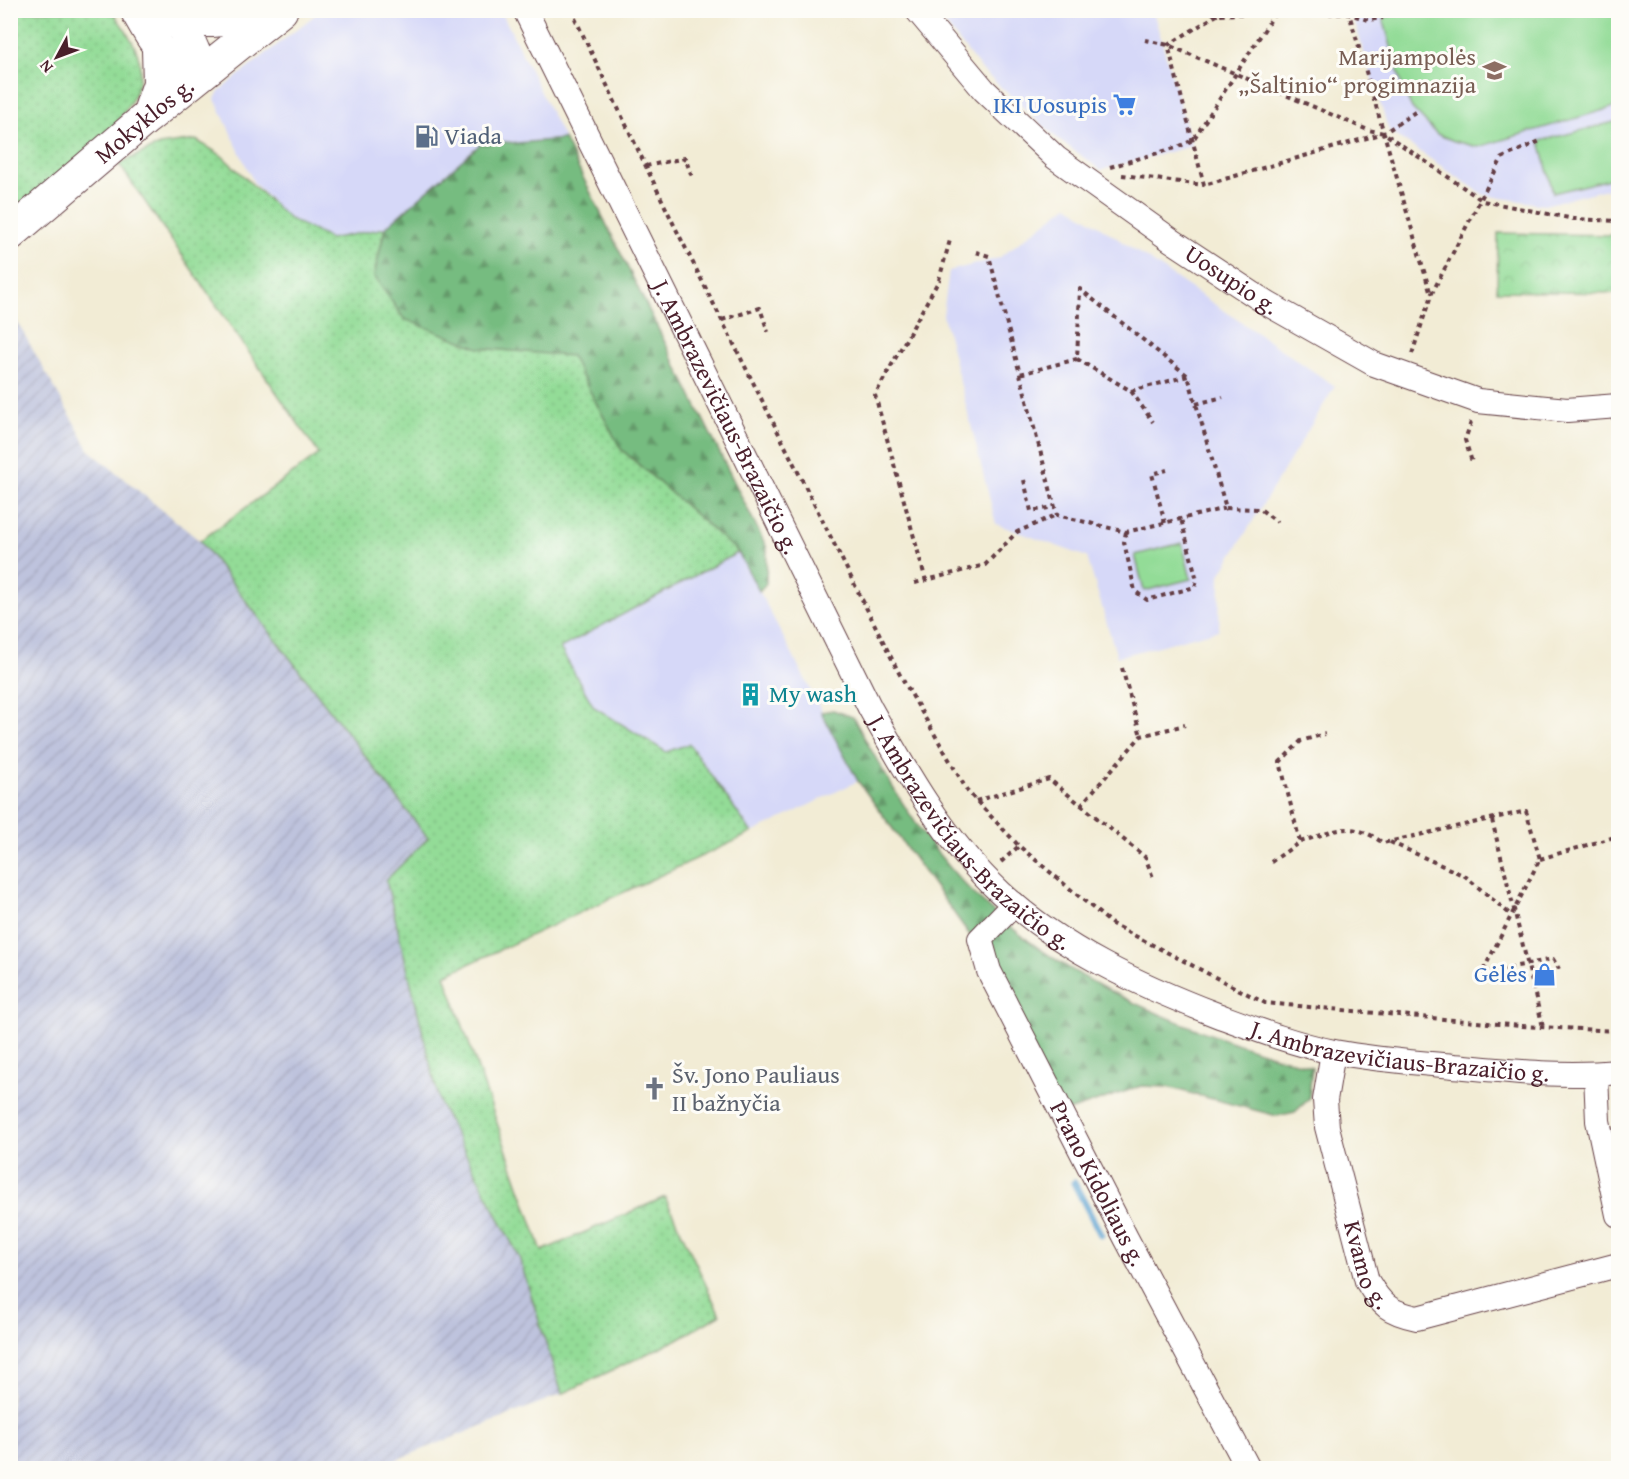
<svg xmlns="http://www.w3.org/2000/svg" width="1629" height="1479" viewBox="0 0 1629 1479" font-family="'Gentium Book Plus',serif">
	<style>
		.built { fill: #d6d8f8 }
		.industrial { fill: url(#industrial-furrows) }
		.grass { fill: url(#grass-dots); stroke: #6e7e61; stroke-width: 1.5 }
		.forest { fill: url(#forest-firs); stroke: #606e56; stroke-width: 1.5 }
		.park { fill: url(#park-crowns); stroke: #6e7e61; stroke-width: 1.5 }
		.pitch { fill: #93dc97; stroke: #6e7e61; stroke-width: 1.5 }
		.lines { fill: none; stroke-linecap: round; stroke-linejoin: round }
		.stream { stroke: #5aa1d0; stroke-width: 7 }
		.minor-casing { stroke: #633e44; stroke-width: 26 }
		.tertiary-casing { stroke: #633e44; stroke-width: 32 }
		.secondary-casing { stroke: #633e44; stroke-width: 35 }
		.path { stroke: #633e44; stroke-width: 4; stroke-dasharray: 4.5 4.5; stroke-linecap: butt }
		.minor { stroke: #fff; stroke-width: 24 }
		.tertiary { stroke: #fff; stroke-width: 30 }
		.secondary { stroke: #fff; stroke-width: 33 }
		.labels { text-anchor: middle; stroke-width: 6; stroke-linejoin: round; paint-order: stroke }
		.education-label { font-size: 24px; fill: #785e54; stroke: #fdfcf7; text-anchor: end }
		.shop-label { font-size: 24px; fill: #366cbe; stroke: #fdfcf7; text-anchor: end }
		.street-label { font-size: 24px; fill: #4a1f2b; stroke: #fdfcf7 }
		.service-label { font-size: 24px; fill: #4e5e75; stroke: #fdfcf7; text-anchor: start }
		.culture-label { font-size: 24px; fill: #0d838f; stroke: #fdfcf7; text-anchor: start }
		.worship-label { font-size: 24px; fill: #5b616d; stroke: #fdfcf7; text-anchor: start }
	</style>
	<defs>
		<pattern id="industrial-furrows" width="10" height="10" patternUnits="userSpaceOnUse" patternTransform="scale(1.5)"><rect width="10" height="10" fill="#bec3dd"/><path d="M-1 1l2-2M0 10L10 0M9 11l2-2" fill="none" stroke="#a5a7be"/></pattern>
		<pattern id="grass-dots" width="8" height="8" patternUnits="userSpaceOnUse" patternTransform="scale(1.5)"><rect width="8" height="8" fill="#93dc97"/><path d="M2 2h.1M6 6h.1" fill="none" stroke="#80bc82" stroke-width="1.8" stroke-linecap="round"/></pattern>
		<pattern id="forest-firs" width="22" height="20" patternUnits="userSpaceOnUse" patternTransform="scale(1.5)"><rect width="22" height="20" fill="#76bc80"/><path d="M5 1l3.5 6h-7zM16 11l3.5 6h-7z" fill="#639869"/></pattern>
		<pattern id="park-crowns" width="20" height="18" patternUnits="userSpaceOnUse" patternTransform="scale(1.5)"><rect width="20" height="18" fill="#93dc97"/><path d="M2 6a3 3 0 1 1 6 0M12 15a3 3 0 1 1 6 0" fill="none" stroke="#80bc82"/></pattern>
	</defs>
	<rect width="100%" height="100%" fill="#fdfcf7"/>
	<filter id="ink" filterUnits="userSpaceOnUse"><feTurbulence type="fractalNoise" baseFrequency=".0167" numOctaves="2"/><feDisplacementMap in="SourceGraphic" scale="12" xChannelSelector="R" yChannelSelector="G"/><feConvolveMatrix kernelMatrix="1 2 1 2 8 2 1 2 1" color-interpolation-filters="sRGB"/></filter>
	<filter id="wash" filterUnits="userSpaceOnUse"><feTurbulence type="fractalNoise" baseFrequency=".008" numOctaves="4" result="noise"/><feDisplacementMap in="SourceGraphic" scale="24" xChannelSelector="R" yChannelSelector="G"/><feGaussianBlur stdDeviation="1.35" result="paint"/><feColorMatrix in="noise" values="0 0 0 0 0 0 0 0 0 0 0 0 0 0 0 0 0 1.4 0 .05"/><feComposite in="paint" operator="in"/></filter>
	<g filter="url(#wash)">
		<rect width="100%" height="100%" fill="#f2ecd5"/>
		<g class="built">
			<path d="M320 11H501L564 139 517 143 485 140 385 228 330 239 288 218 254 183 215 99 219 91Z"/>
			<path d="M935 11H1153L1192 146 1101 170 1058 139 982 70Z"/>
			<path d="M1351 11H1618V186L1544 205 1484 195 1389 131Z"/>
			<path d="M1068 205 1335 386 1220 575 1219 630 1117 657 1087 557 996 524 943 315 949 271 999 258Z"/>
			<path d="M739 552 858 781 752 833 690 744 666 752 594 707 560 648Z"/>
		</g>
		<path class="industrial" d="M10 309 90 451 200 541 428 839 440 1104 519 1257 562 1394 376 1468H11Z"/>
		<g class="grass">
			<path d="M11 11H112C124 28 139 46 140 68 143 122 48 185 11 216Z"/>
			<path d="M196 140 221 155 288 218 330 239 385 228 374 276 479 348 571 355 621 449 739 552 560 648 594 707 666 752 689 744 752 833 445 975 542 1251 665 1197 720 1315 676 1340 562 1394 519 1257 440 1104 386 880 428 838 200 541 319 454 119 164 159 145Z"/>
		</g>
		<g class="forest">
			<path d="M564 139 767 548 766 584 759 591 738 552 621 449 571 356 479 348 404 319 374 276 385 228 485 140 517 143Z"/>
			<path d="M833 710 853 717C882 770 911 823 951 869 1043 977 1180 1029 1312 1067L1309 1099 1295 1112 1277 1116 1167 1087 1141 1086 1063 1113 972 938 858 781 821 712Z"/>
		</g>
		<path class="park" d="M1498 233 1618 235V293L1497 291Z"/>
		<g class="pitch">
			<path d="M1408 11H1618V106L1478 147 1454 141 1437 134 1412 108 1403 89 1383 18Z"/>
			<path d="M1618 121V177L1553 193 1540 141Z"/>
			<path d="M1182 543 1191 579 1144 591 1135 555Z"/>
		</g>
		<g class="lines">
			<path class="stream" d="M1074 1183 1101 1235"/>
		</g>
	</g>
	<g filter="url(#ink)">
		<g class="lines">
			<defs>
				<g id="minor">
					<path id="s1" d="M525 10 870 708C907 774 945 841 1001 893 1063 950 1139 985 1217 1015 1255 1029 1294 1044 1334 1052 1376 1060 1421 1063 1465 1067 1516 1072 1567 1077 1618 1072"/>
					<path id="s2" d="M917 10 984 90 1056 158 1171 240 1268 304 1374 364 1478 401 1567 410 1618 406"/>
					<path id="s3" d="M1014 904 980 939 989 971 1126 1238 1248 1468"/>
					<path id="s4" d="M1333 1052 1325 1100 1327 1127 1367 1281C1382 1306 1389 1312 1417 1318L1618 1265"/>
					<path d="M1596 1074 1598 1121 1618 1215"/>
				</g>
				<g id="tertiary">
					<path d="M135 10C154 43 162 63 201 73 196 47 185 25 161 10"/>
					<path d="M171 17C207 28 238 19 273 10"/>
					<path d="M146 118 158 83 157 50"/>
				</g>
				<g id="secondary">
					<path id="s5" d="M10 234 146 118 281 10"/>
				</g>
			</defs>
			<use href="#minor" class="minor-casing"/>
			<use href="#tertiary" class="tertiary-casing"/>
			<use href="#secondary" class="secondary-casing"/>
			<g class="path">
				<path d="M571 10 675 227 899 673 968 792 1019 846 1112 924 1265 1003 1521 1026 1618 1031"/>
				<path d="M1203 10 1218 15 1276 12 1349 14 1368 20 1383 18"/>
				<path d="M1225 10 1168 45 1204 185 1384 133 1415 112"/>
				<path d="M1348 10 1431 295"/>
				<path d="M1145 40 1168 45 1368 130 1384 133 1483 201 1574 219 1618 221"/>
				<path d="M646 166 685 158 693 179"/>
				<path d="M1110 167 1178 147 1193 140 1277 10"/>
				<path d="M1122 175 1204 185"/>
				<path d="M976 252 989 256 1057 515 1126 532 1226 508 1188 376 1080 289 1077 359 1020 374"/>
				<path d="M722 320 760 308 768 332"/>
				<path d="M1412 354 1431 295 1502 158 1540 141"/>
				<path d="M1077 359 1131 391 1153 422"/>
				<path d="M1131 391 1188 376"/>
				<path d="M1196 404 1223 397"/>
				<path d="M1471 422 1465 440 1472 462"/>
				<path d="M1024 480 1031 511 1055 507"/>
				<path d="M1226 508 1260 509 1277 522"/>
				<path d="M1165 523 1152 474 1167 470"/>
				<path d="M1126 532 1124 542 1135 591 1147 600 1195 587 1197 580 1181 519"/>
				<path d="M926 581 875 395 939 280 950 240"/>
				<path d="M915 583 985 565 1017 532 1056 515"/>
				<path d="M1122 668 1141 736"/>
				<path d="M976 801 1049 779 1145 857 1154 880"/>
				<path d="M1081 805 1141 736 1185 725"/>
				<path d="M1492 820 1543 1027"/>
				<path d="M1300 842C1336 831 1350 819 1383 843L1526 811 1540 859 1482 973"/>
				<path d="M1390 842 1465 876 1511 915"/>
				<path d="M1540 859 1618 836"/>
				<path d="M1001 862 1019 846"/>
				<path d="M1271 862 1300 842 1280 762 1301 741 1325 734"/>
				<path d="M1482 973 1553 959 1559 969"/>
			</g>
			<use href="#minor" class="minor"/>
			<use href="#tertiary" class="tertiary"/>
			<use href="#secondary" class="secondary"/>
		</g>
	</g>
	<defs>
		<symbol id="school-bare" viewBox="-9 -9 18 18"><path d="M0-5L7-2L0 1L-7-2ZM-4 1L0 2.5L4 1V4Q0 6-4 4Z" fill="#8d6e63" stroke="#fdfcf7" stroke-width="2.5" paint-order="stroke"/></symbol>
		<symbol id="supermarket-bare" viewBox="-9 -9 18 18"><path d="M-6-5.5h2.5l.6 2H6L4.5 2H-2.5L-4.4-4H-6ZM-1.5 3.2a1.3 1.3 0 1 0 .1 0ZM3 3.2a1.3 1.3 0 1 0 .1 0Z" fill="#3f7fe0" stroke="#fdfcf7" stroke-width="2.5" paint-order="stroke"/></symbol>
		<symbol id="fuel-bare" viewBox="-9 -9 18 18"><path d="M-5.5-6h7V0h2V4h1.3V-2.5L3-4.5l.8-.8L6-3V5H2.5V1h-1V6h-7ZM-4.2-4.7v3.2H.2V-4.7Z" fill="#5c6f8a" stroke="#fdfcf7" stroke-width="2.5" paint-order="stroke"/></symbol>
		<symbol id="building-bare" viewBox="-9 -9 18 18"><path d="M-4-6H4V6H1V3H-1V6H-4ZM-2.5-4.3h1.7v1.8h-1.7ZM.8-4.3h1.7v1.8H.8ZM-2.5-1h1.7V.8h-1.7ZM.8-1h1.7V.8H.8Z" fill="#0f9aa8" stroke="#fdfcf7" stroke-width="2.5" paint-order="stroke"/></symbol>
		<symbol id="shop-bare" viewBox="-9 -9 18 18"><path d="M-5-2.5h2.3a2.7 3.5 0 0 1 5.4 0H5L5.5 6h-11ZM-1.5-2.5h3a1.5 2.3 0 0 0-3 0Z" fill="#3f7fe0" stroke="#fdfcf7" stroke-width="2.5" paint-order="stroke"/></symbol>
		<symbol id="church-bare" viewBox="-9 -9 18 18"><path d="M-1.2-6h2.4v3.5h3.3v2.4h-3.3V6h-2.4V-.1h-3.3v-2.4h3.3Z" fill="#6b7280" stroke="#fdfcf7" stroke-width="2.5" paint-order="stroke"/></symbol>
	</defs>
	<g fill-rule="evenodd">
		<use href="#school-bare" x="1478" y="54" width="33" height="33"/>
		<use href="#supermarket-bare" x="1108" y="88" width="33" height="33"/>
		<use href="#fuel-bare" x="410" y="120" width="33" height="33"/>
		<use href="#building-bare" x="734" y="678" width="33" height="33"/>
		<use href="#shop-bare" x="1528" y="958" width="33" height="33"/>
		<use href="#church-bare" x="638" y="1072" width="33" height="33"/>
	</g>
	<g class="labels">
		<g class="education-label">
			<text x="1476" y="65">Marijampolės<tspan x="1476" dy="28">„Šaltinio“ progimnazija</tspan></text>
		</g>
		<g class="shop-label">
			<text x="1107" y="113">IKI Uosupis</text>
			<text x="1527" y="982">Gėlės</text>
		</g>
		<g class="street-label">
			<text dy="8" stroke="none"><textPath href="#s5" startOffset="176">Mokyklos g.</textPath></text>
			<text dy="8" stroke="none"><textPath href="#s2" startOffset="417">Uosupio g.</textPath></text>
			<text dy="8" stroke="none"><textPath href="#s1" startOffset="454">J. Ambrazevičiaus-Brazaičio g.</textPath></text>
			<text dy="8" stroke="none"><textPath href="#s1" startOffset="940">J. Ambrazevičiaus-Brazaičio g.</textPath></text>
			<text dy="8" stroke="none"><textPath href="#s1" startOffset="1444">J. Ambrazevičiaus-Brazaičio g.</textPath></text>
			<text dy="8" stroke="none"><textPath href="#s3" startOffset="321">Prano Kidoliaus g.</textPath></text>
			<text dy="8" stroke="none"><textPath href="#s4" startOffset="219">Kvamo g.</textPath></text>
		</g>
		<g class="service-label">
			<text x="444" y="144">Viada</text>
		</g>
		<g class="culture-label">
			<text x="769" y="702">My wash</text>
		</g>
		<g class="worship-label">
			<text x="672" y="1083">Šv. Jono Pauliaus<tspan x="672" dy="28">II bažnyčia</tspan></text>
		</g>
	</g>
	<rect width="1629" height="1479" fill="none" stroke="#fdfcf7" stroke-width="36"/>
	<g transform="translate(57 57) rotate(229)" stroke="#fdfcf7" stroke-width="4.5" paint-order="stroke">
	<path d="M0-4.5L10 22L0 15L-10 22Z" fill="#4a1f2b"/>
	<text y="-9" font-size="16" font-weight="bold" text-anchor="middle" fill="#4a1f2b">N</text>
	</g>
</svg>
